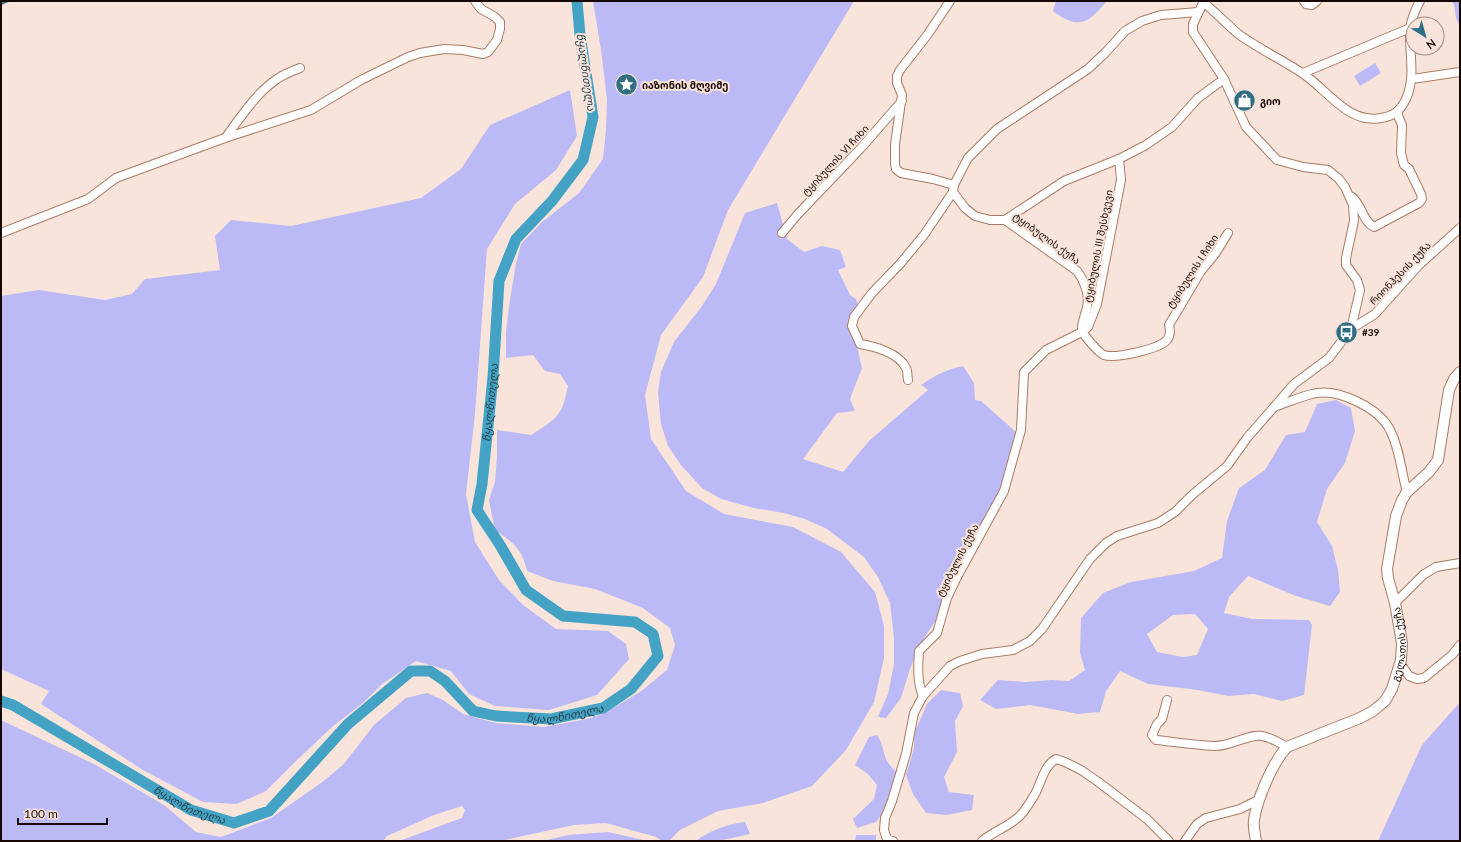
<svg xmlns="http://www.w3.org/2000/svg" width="1461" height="842" viewBox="0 0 1461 842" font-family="Lato,'Noto Sans Georgian',sans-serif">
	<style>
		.green { fill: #bbbaf6; fill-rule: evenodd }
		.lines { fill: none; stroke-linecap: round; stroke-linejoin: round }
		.stream { stroke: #36748a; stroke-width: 2 }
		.river { stroke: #44a3c4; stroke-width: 11 }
		.minor-casing { stroke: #a97b66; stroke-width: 10 }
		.major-casing { stroke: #a97b66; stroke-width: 12 }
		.minor { stroke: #fff; stroke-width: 8 }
		.major { stroke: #fff; stroke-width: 10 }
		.labels { text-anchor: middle; stroke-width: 4; stroke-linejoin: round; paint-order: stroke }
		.poi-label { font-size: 10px; font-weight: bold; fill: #170702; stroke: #f9e4db; text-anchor: start }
		.street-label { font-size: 10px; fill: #170702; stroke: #f9e4db }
		.water-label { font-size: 11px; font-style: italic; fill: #26424d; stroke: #f9e4db }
	</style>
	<rect width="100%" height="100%" fill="#f9e4db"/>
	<g class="green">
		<path d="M593 1H854L728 210 703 277 661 335 645 395 651 439 686 491 724 514 793 527 841 552 875 592 884 626V658L874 702 846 750 812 786 763 803 718 811 680 830 669 841H662L656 837 606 823 574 825 500 841H399L462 818 465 810 462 806 434 815 387 836 383 841H1V720L94 764 164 805 196 832 221 837 271 818 321 783 343 765 374 725 406 698 427 693 443 700 463 714 496 723 544 727 587 719 603 714 640 692 667 670 675 645 670 628 643 608 595 589 553 581 527 571C522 548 513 543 495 530L489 500 495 482 497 456V430L531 435C540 429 553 422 559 413 564 406 566 395 568 386L560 374 545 371 533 355 506 358V331L510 300 516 263 521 244 542 222 579 193 603 159 606 130 607 99 601 50Z"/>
		<path d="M1056 1H1107C1088 24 1078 30 1053 11Z"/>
		<path d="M1451 1H1460V27L1456 18 1454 4Z"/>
		<path d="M1375 63 1381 73 1360 86 1354 76Z"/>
		<path d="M570 90 577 136 556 170 515 204 487 249 475 414 466 494 475 542 499 580 523 605 556 629 608 631 626 644 629 659 597 695 549 710 495 706 469 694 451 671 416 661 382 684 364 702 332 727 297 760 266 791 237 804 203 802 143 770 41 704 49 691 1 669V296L39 290 105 300 132 294 145 279 220 270 215 236 231 220 291 226 421 198 461 169 490 125Z"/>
		<path d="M777 203 787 239 804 252 822 246 840 250 846 267 838 270 850 295 856 299 858 304 850 325 856 342 862 368 850 399 855 411 837 413 803 459 843 472 870 440 928 390 921 385C934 376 947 369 963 366L974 383 975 400 981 401 1016 432 1000 493 939 615 920 645 910 669 901 698 886 718 878 717 888 694 894 664V637L890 603 878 577 864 557 827 529 805 519 784 513 754 508 721 499 702 488 681 465 668 446 661 424 658 393 661 372 674 342 702 306 716 284 745 213Z"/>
		<path d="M1336 400 1351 408 1355 431 1345 463 1327 489 1317 522 1332 546 1338 570 1340 592 1330 606 1296 596 1248 576 1229 597 1224 613 1252 619 1309 620 1312 625 1304 695 1282 701 1254 694 1228 696 1198 690 1148 684 1120 671 1106 691 1100 712 1078 714 1030 705 996 709 980 700 998 680 1025 682 1052 680 1069 681 1085 670 1080 653 1081 618 1103 593 1131 582 1194 571 1222 558 1227 521 1239 488 1265 470 1286 435 1305 432 1317 404ZM1195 614 1208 629 1197 655 1183 657 1157 652 1147 634 1173 615Z"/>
		<path d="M941 690 960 693 963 706 955 721 957 752 944 777 949 792 974 795 972 810 947 815 926 813 913 794 906 775 914 748V734L927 704Z"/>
		<path d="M1460 702V841H1378L1422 745Z"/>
		<path d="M877 735C887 750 880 759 898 773L885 810 876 822 857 828 853 819 874 799 877 785 868 774 855 765 869 737Z"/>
		<path d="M745 822 750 834 718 841H696C710 830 728 824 745 822Z"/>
		<path d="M608 832 648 841H543L568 835Z"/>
		<path d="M856 835H876V841H855Z"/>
	</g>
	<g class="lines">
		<path class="stream" d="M1 4 8 1"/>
		<path class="river" id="s1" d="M1 701 13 705 191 810 234 823 269 811 348 724 411 671H430L445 681 473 711 496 716 551 719 603 708 631 689 658 656 653 634 635 622 563 616 526 590 500 545 477 510 482 484 493 377 499 281 516 239 552 201 583 160 593 117 580 35 577 1"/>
		<defs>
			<g id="minor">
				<path d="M950 1 928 34 900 70 897 76V83L902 95 895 144V164L896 169 901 173 933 179 954 185"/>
				<path d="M1304 1 1306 4 1312 5 1317 1"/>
				<path d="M1203 2C1215 12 1226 23 1237 33 1257 48 1281 59 1302 73 1327 89 1347 124 1381 118 1394 116 1400 111 1406 99 1416 77 1409 53 1410 30 1411 20 1415 10 1420 1"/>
				<path d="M1303 73 1410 28"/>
				<path d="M1412 79 1460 72"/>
				<path d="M226 137C240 118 257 92 277 79 284 74 292 71 300 68"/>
				<path d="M1352 197C1362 205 1363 222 1374 227L1419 203 1422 199 1421 194 1409 169 1404 165 1401 153 1402 125 1397 113"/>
				<path d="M1005 220 1064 181 1119 159 1146 145 1172 127 1198 98 1224 79"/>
				<path d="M1 233 88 199 116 178 225 138 311 110 361 80 408 57 420 53 444 49 463 50 483 54 488 52 497 40 500 29V22L495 17 481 9 475 1"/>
				<path d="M782 233 798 214 861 148 902 101"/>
				<path d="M1351 329 1375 314 1419 265 1460 228"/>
				<path d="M1082 332C1081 324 1085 316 1087 307 1090 295 1084 280 1077 271L1005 220H990L975 216 965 208 953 192 954 185 959 175 968 158 997 129 1088 69 1106 52 1125 31 1142 21 1161 15 1198 12"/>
				<path d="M1082 332C1087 338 1097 352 1104 355 1115 359 1159 349 1167 340 1171 335 1170 330 1169 325L1201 271 1215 254 1228 233"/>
				<path d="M908 380C907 376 908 371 906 368 899 353 874 346 860 344L852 326 854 317 872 293 900 264 924 235 953 192"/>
				<path d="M1274 407C1287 403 1299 397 1312 394 1337 387 1379 408 1390 430 1400 449 1401 471 1407 492"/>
				<path d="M1395 603 1423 575 1436 567 1460 563"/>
				<path d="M1400 663 1409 676 1417 679 1424 678 1452 655 1460 645"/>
				<path d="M923 696C917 682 918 667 919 651L937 633 947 598 957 577 1004 491 1021 430 1024 372 1046 350 1082 332 1088 327 1097 304 1121 180 1119 159"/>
				<path d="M1167 700 1162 719 1157 724 1152 735 1156 740C1175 742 1195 745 1214 746 1230 747 1247 734 1262 736 1271 737 1279 743 1287 747"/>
				<path d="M893 841 887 839 884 830 885 818 892 801 906 754 914 713 923 696 950 666 960 661 982 654 1013 650 1030 641 1042 629 1090 559 1106 543 1117 536 1158 523 1175 512 1192 495 1227 466 1247 438 1294 384 1329 358 1351 329 1360 290 1357 280 1346 265V258L1354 221 1353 205 1345 187 1339 179 1328 170 1303 167 1277 160 1246 127 1224 79 1193 32V24L1204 1"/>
				<path d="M982 841C995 830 1014 825 1024 811 1029 804 1034 797 1037 790 1042 779 1045 765 1056 759L1065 762 1081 770 1097 781 1147 819 1169 841"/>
				<path d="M1185 841 1197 824 1206 818 1240 809 1260 799"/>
			</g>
			<g id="major">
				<path id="s2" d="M1256 841C1255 834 1253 827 1254 820 1257 799 1273 762 1287 747L1360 718 1373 711 1385 701 1392 689 1401 660 1402 643 1395 603 1388 578 1387 569 1396 516 1402 500 1407 492 1429 472 1438 460 1449 390 1454 379 1460 372"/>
			</g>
		</defs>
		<use href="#minor" class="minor-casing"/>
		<use href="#major" class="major-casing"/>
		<use href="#minor" class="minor"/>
		<use href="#major" class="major"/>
	</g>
	<defs>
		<symbol id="sight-disc" viewBox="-11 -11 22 22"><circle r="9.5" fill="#306e84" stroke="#f9e4db"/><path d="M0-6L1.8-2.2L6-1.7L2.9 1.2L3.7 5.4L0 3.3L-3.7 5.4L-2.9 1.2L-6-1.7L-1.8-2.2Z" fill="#fff"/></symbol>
		<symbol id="shop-disc" viewBox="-11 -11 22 22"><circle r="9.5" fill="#306e84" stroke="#f9e4db"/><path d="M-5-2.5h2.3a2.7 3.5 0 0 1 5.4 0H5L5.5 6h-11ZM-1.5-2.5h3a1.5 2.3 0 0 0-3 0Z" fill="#fff"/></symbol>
		<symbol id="bus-disc" viewBox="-11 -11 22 22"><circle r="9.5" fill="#306e84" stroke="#f9e4db"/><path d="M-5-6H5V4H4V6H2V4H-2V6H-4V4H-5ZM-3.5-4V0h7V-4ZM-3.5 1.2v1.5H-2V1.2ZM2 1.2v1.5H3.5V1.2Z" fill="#fff"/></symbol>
	</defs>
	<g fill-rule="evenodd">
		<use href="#sight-disc" x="614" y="72" width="25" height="25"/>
		<use href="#shop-disc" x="1232" y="88" width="25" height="25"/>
		<use href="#bus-disc" x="1334" y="320" width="25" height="25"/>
	</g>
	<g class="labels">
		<g class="poi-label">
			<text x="642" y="89">იაზონის მღვიმე</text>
			<text x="1260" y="105">გიო</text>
			<text x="1362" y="336">#39</text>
		</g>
		<g class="street-label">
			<text transform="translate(835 160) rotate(-47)" y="4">ტყიბულის VI ჩიხი</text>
			<text transform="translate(1047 238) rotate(36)" y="4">ტყიბულის ქუჩა</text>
			<text transform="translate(1098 246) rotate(-79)" y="4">ტყიბულის III შესხვევი</text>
			<text transform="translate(1192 271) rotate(-57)" y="4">ტყიბულის I ჩიხი</text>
			<text transform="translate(1400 273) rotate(-46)" y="4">რიონჰესის ქუჩა</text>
			<text transform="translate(957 560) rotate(-63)" y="4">ტყიბულის ქუჩა</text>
			<text dy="4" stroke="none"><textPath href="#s2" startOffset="271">გელათის ქუჩა</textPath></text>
		</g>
		<g class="water-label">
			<text transform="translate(586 72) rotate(82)" y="4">წყალწითელა</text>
			<text dy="4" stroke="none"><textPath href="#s1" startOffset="1151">წყალწითელა</textPath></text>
			<text dy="4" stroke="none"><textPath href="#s1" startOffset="672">წყალწითელა</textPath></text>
			<text dy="4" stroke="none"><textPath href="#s1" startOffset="216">წყალწითელა</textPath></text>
		</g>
	</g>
	<rect width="1461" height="842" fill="none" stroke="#170702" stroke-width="4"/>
	<g transform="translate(1425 36) rotate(143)"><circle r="19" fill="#f9e4db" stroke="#9f8c84"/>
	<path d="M0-3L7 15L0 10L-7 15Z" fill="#306e84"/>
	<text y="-6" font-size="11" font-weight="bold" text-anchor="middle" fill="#170702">N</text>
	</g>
	<path d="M18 818v6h89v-6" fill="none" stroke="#170702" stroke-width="2"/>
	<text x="24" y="818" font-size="12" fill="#170702" stroke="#f9e4db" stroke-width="3" paint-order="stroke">100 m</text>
</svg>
